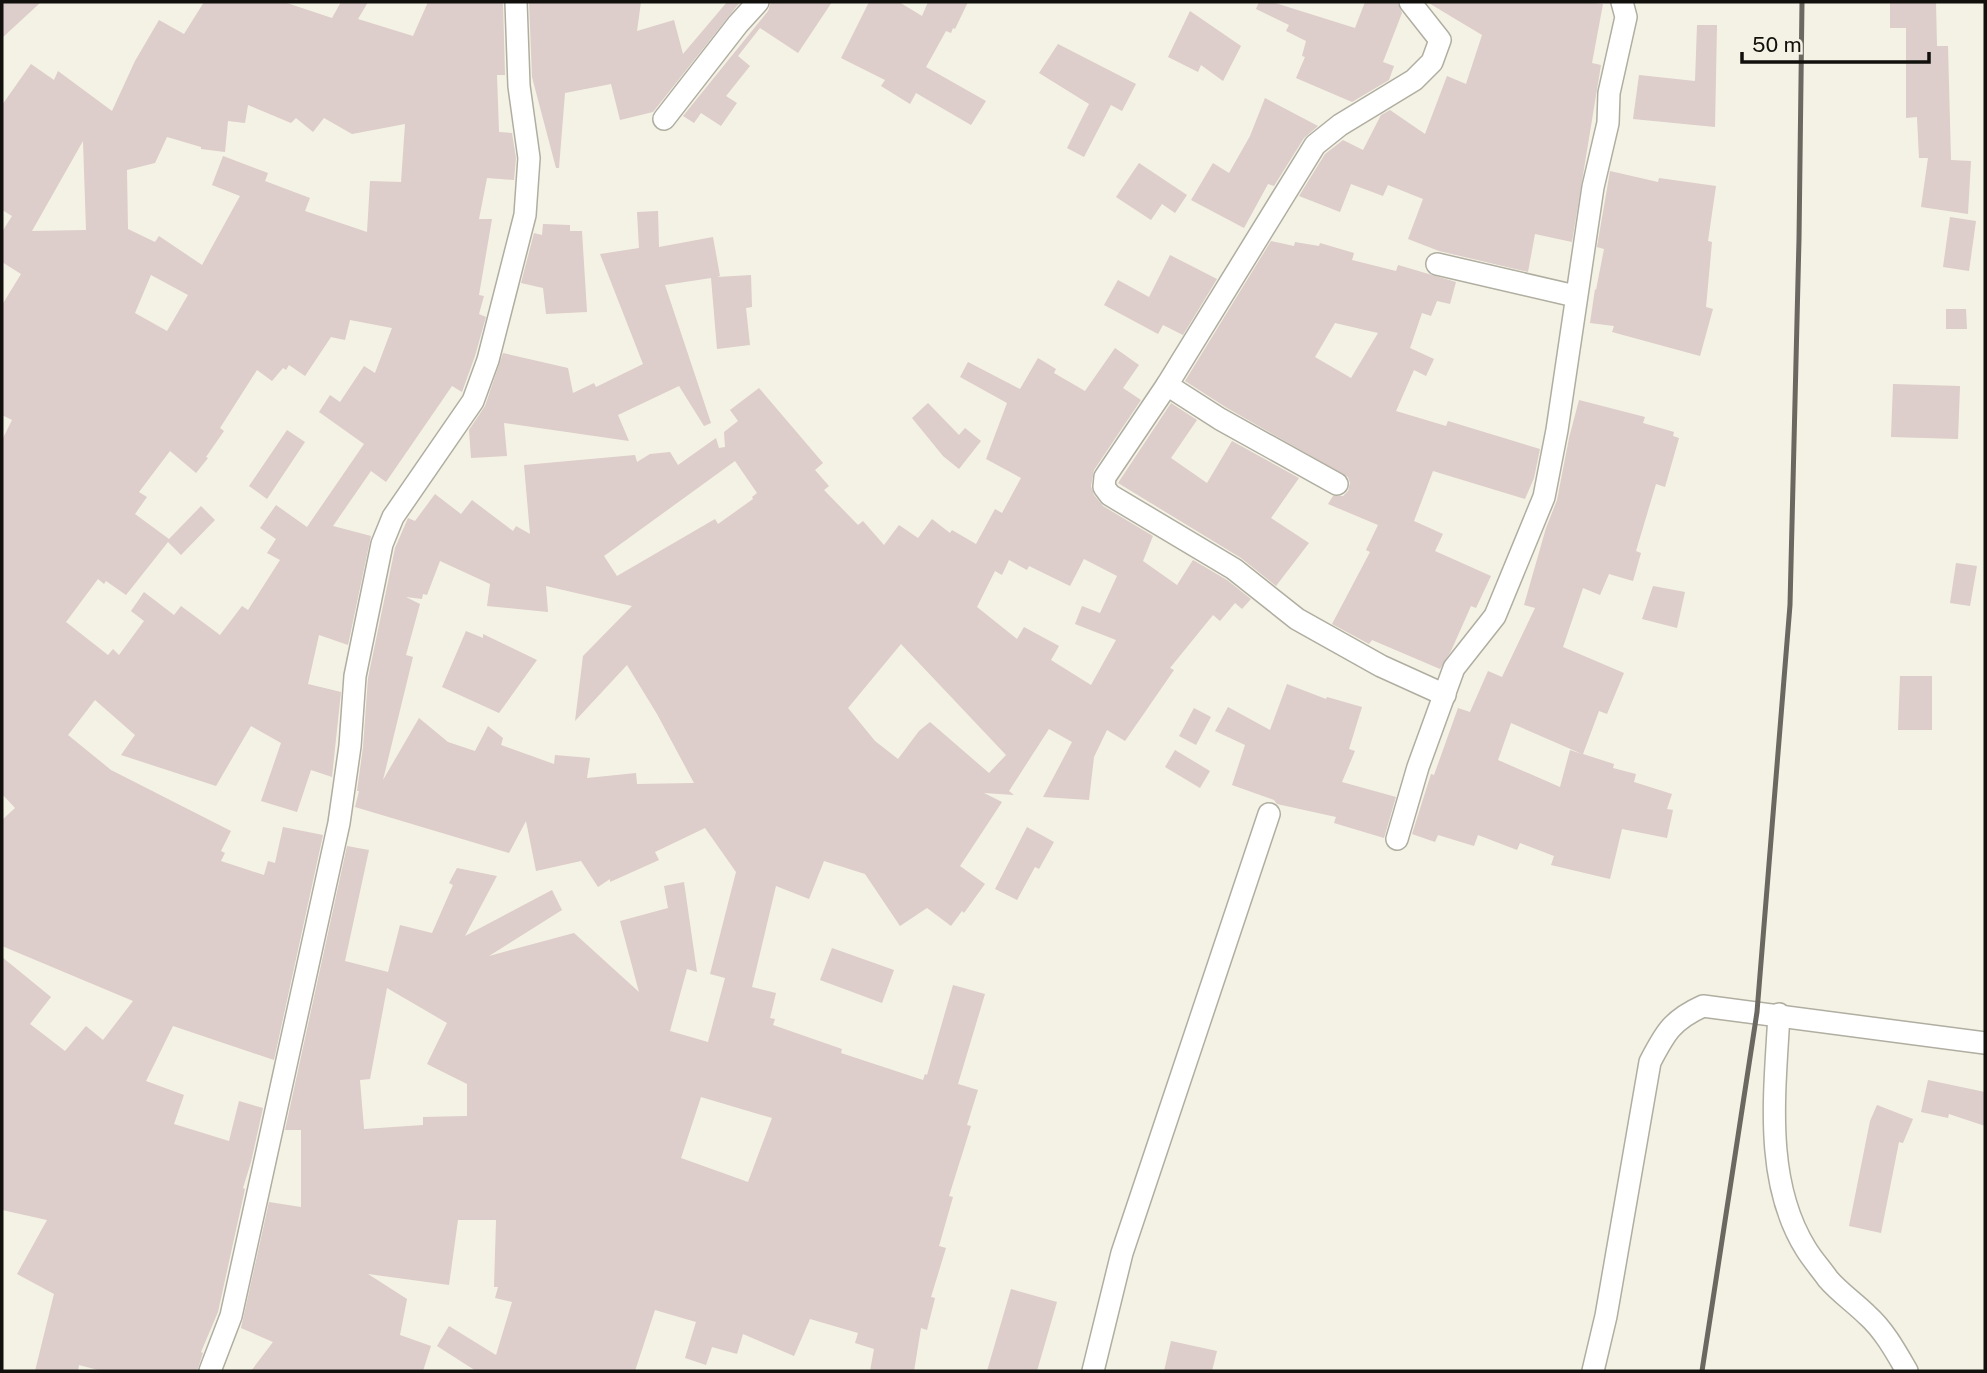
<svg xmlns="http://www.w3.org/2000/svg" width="1987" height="1373" viewBox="0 0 1987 1373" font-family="'Public Sans',sans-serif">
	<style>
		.building { fill: #ddcdcb; fill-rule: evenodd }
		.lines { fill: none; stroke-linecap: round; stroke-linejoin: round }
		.minor-casing { stroke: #b0aea1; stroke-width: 24 }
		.minor { stroke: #fff; stroke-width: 21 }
		.rail { stroke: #6a6860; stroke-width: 5 }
	</style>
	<rect width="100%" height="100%" fill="#f4f2e4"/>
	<g class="building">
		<path d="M2 2H41L2 38Z"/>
		<path d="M204 2H284L332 18 341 2H368L358 19 413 36 428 2H503L505 75H497L499 132 512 133 516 158 514 180 487 178 479 219H492L479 295 484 296 479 314 486 317 475 356 462 392 452 386 386 482 371 471 333 526 371 536 348 645 319 635 308 684 341 692 332 777 311 770 297 812 261 801 281 743 251 726 216 786 121 755 135 735 95 700 68 735 111 770 231 831 221 851 225 853 221 861 264 875 268 861 275 863 283 827 323 835 274 1060 173 1026 146 1081 184 1095 174 1124 229 1141 239 1101 263 1108 251 1162 243 1188 245 1189 218 1312 201 1352 203 1353 197 1371H102L79 1365 78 1371H35L54 1294 17 1274 47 1220 2 1210V957L51 997 30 1024 65 1051 86 1026 103 1040 133 1001 2 946V820L15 808 2 794V440L12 420 2 415V305L21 274 2 262V232L12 216 2 210V105L31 64 54 80 58 71 112 111 135 61 159 20 184 34ZM248 105 291 123 296 118 313 132 324 118 352 134 405 124 401 182 370 181 367 232 305 211 310 198 265 181 268 173 223 156 212 185 240 196 202 265 159 236 155 242 128 229 127 170 155 163 167 137 201 147V149L225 152 228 121 245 123ZM83 141 86 230 32 231ZM151 275 188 295 167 331 135 313ZM350 320 392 328 375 373 364 366 340 402 330 395 319 412 364 444 307 527 276 505 260 528 276 539 267 553 280 560 248 610 242 606 220 635 181 606 174 615 144 592 131 611 144 621 119 655 113 649 108 655 66 622 98 579 104 584 106 581 126 595 168 542 181 555 215 520 201 506 169 539 135 514 147 497 139 492 170 451 196 473 208 458 206 457 224 431 220 428 257 370 272 381 283 368 286 370 289 365 305 376 331 337 345 340Z"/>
		<path d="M529 2H641L637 31 674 20 683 54 727 2H740L653 112 620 120 611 84 565 93 559 168H556L532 77Z"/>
		<path d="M771 2H832L798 53 760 28 738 56 750 66 726 96 737 103 721 126 701 113 694 123 683 116 768 11Z"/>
		<path d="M869 2H899L922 16 928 2H968L955 29 953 28 951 33 946 31 926 67 986 101 971 125 916 93 910 104 881 86 885 80 841 58Z"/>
		<path d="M1259 2H1272L1355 28 1365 2H1397L1402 13 1383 62 1394 66 1389 80 1352 102 1296 78 1305 57 1302 56 1306 41 1286 31 1289 25 1256 9Z"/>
		<path d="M1427 2H1587L1603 4 1592 63 1601 65 1572 242 1535 234 1528 272 1439 251 1408 239 1423 199 1388 185 1383 196 1351 184 1340 212 1299 196 1325 154 1343 140 1363 150 1381 115 1390 110 1425 134 1447 76 1466 84 1482 35Z"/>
		<path d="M1890 2H1936L1937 46H1948L1951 160 1971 161 1968 214 1921 207 1928 158H1919L1917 117 1906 118V28H1890Z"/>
		<path d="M1190 11 1241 46 1223 81 1201 65 1198 72 1168 57Z"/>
		<path d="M1697 25H1717L1715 127 1633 119 1639 75 1695 81Z"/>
		<path d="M1058 44 1136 84 1122 111 1111 105 1084 157 1067 148 1089 104 1039 73Z"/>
		<path d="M1265 98 1318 126 1304 138 1274 186 1268 184 1244 228 1191 200 1213 163 1229 173 1250 136Z"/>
		<path d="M1139 163 1187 195 1175 213 1162 204 1151 220 1116 197Z"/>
		<path d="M1610 171 1658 182 1659 178 1716 186 1708 241 1712 242 1706 307 1713 309 1700 356 1612 332 1614 326 1590 323 1595 289 1596 290 1604 249 1597 247Z"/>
		<path d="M658 211 659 247 713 237 720 276 717 277 751 275 752 307 746 308 750 345 717 349 711 278 665 285 711 423 704 426 679 386 618 415 629 441 504 423 507 456 471 458 469 430 485 406 503 353 568 368 573 393 594 383 596 387 643 364 600 254 639 248 637 212Z"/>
		<path d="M1950 217 1976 221 1969 271 1943 267Z"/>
		<path d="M543 224 570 225V231H582L587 312 546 314 543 288 521 283 534 233 542 235Z"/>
		<path d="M1271 241 1294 246 1295 242 1319 246 1320 243 1354 253 1352 260 1396 271 1398 265 1456 282 1450 304 1437 301 1431 316 1422 313 1410 348 1434 359 1426 376 1414 370 1396 411 1446 426 1448 421 1540 449 1534 478 1525 499 1433 471 1414 521 1443 534 1435 551 1491 576 1476 608 1471 606 1451 651 1440 669 1372 640 1369 644 1332 624 1370 552 1366 550 1378 525 1328 504 1333 496H1343L1348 491 1350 483 1348 477 1227 408 1185 381ZM1335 323 1378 333 1351 378 1315 357Z"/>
		<path d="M1170 255 1217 279 1183 335 1163 325 1158 334 1104 305 1118 280 1149 297Z"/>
		<path d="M1946 309H1966L1967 329H1946Z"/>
		<path d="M1115 348 1139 365 1123 388 1141 400 1094 470 1091 486 1094 495 1103 506 1153 536 1143 561 1177 585 1193 560 1227 580 1251 599 1242 609 1235 603 1220 621 1213 615 1170 668 1174 670 1125 741 1107 730 1094 757 1089 800 1043 797 1072 742 1049 729 1009 791 1014 795 984 793 1002 802 960 866 985 884 964 913 962 911 951 926 927 908 900 926 865 874 824 861 809 899 776 886 752 987 776 993 770 1018 775 1019 773 1025 842 1049 841 1053 923 1080 925 1074 927 1075 953 985 985 994 958 1084 978 1090 967 1125 971 1126 949 1196 953 1197 939 1246 946 1248 931 1297 935 1298 927 1330 921 1328 914 1371H870L874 1349 855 1343 858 1333 810 1319 794 1356 743 1334 737 1354 712 1347 706 1365 685 1358 696 1322 655 1310 635 1371H476L437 1346 449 1326 496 1355 512 1302 495 1298 498 1287H494L496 1220H458L449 1285 368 1274 407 1299 400 1335 431 1346 423 1371H251L273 1342 241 1328 269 1202 301 1207V1130H285L347 846 369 850 345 961 388 972 400 925 432 933 453 885 449 883 457 868 497 876 465 936 552 890 562 910 489 956 574 933 639 992 620 921 668 908 664 886 684 882 697 972 687 969 670 1031 708 1042 725 978 710 974 736 872 705 828 655 852 659 860 610 882V879L598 887 581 861 536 871 526 821 509 853 355 807 359 791H357L363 747 368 678 395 548 408 518 415 521 435 494 461 514 472 500 513 531 516 526 530 534 524 465 635 455 637 462 650 454 670 452 678 465 716 438 719 448 725 447 724 432 738 421 730 410 759 388 823 463 815 470 829 486 824 490 858 525 863 521 884 545 899 525 918 538 932 519 950 533 952 530 976 544 995 509 1002 513 1021 478 986 459 1007 403 960 377 968 362 1020 389 1038 358 1056 369 1054 373 1085 391ZM735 461 757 493 752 497 753 499 718 524 715 519 617 576 604 556ZM1084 559 1117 576 1100 613 1082 606 1075 624 1116 640 1091 685 1051 660 1059 646 1024 627 1017 639 977 607 995 571 1002 575 1009 560 1027 570 1029 566 1070 586ZM440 561 490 584 487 606 548 612 546 586 632 606 583 656 575 721 627 665 657 714 694 783 637 784 636 773 587 778 590 758 555 755 554 764 501 745 503 738 488 726 475 751 448 742 419 718 383 780 413 657 406 655 420 604 406 597 422 599 423 594 427 595ZM901 644 1006 755 989 773 930 722 919 731 898 759 875 741 848 708ZM387 988 447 1023 427 1064 467 1084V1116L423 1117V1125L364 1129 360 1080 370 1079ZM701 1097 772 1118 748 1182 681 1158Z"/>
		<path d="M1893 384 1960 386 1958 439 1891 437Z"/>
		<path d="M1579 400 1645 417 1643 423 1674 432 1673 436 1679 438 1665 487 1656 484 1636 551 1641 553 1633 581 1609 574 1600 595 1583 588 1563 647 1624 673 1607 714 1599 711 1583 754 1614 764 1613 768 1636 774 1634 782 1672 794 1667 809 1673 810 1667 838 1622 829 1610 879 1551 865 1554 856 1520 843 1517 850 1478 835 1474 846 1438 835 1435 842 1412 834 1431 774 1434 775 1458 708 1470 712 1488 671 1502 677 1535 608 1524 605 1546 528 1557 500 1569 438ZM1511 723 1582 754 1570 750 1560 787 1498 760Z"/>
		<path d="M928 403 959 435 965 428 981 441 959 469 943 456 912 418Z"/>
		<path d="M1171 403 1197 420 1171 458 1207 483 1232 441 1299 478 1271 518 1309 543 1276 586 1241 558 1118 483Z"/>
		<path d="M287 430 305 442 267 499 249 486Z"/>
		<path d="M1956 563 1977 566 1970 606 1950 603Z"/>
		<path d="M1653 586 1685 592 1677 628 1642 619Z"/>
		<path d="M466 631 483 638V634L537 660 499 713 442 687Z"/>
		<path d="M1900 676H1932V730H1898Z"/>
		<path d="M1287 684 1326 699 1327 697 1362 707 1349 749 1355 751 1342 782 1396 797 1384 838 1334 823 1336 817 1277 804 1274 800 1232 785 1245 745 1215 731 1228 707 1270 730Z"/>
		<path d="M1194 708 1211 717 1196 745 1179 736Z"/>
		<path d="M1175 750 1210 771 1200 788 1165 767Z"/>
		<path d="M1027 827 1054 842 1039 869 1035 867 1017 900 995 889Z"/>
		<path d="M832 948 894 970 882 1003 820 980Z"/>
		<path d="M1928 1080 1985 1092V1126L1949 1114 1948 1118 1921 1112Z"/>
		<path d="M1877 1105 1913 1119 1903 1143 1899 1142 1881 1233 1849 1226 1870 1121Z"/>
		<path d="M1011 1289 1057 1302 1037 1371H987Z"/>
		<path d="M1171 1341 1217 1351 1212 1371H1164Z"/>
	</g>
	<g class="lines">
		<defs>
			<g id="minor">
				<path d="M664 119 738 24 758 2"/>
				<path d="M1437 264 1575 296"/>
				<path d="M1167 385 1105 477 1104 487 1110 495 1234 569 1297 619 1381 666 1445 695"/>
				<path d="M1337 484 1220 419 1167 385 1315 145 1340 125 1414 80 1432 62 1440 40 1410 2"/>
				<path d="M1397 839 1418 767 1454 668 1495 616 1544 497 1557 430 1593 187 1608 123 1609 93 1626 17 1622 2"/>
				<path d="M1779 1014C1775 1091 1763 1180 1806 1249 1812 1259 1821 1269 1828 1279 1839 1292 1855 1303 1867 1315 1884 1330 1896 1352 1907 1371"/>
				<path d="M210 1371 231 1316 339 823 350 746 355 676 382 544 393 517 473 401 488 360 525 215 529 158 519 86 516 2"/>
				<path d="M1093 1371 1122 1253 1269 814"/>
				<path d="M1593 1371 1606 1316 1650 1062C1665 1033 1672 1020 1703 1006L1985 1043"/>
			</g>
		</defs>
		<use href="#minor" class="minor-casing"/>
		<use href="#minor" class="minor"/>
		<path class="rail" d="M1702 1371 1757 1012 1790 605 1799 239 1802 2"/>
	</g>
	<rect width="1987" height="1373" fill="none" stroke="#11100c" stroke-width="7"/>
	<path d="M1742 52v10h187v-10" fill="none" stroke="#11100c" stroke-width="3.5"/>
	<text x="1752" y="52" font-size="21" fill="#11100c" stroke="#f4f2e4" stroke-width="5" paint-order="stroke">50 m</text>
</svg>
